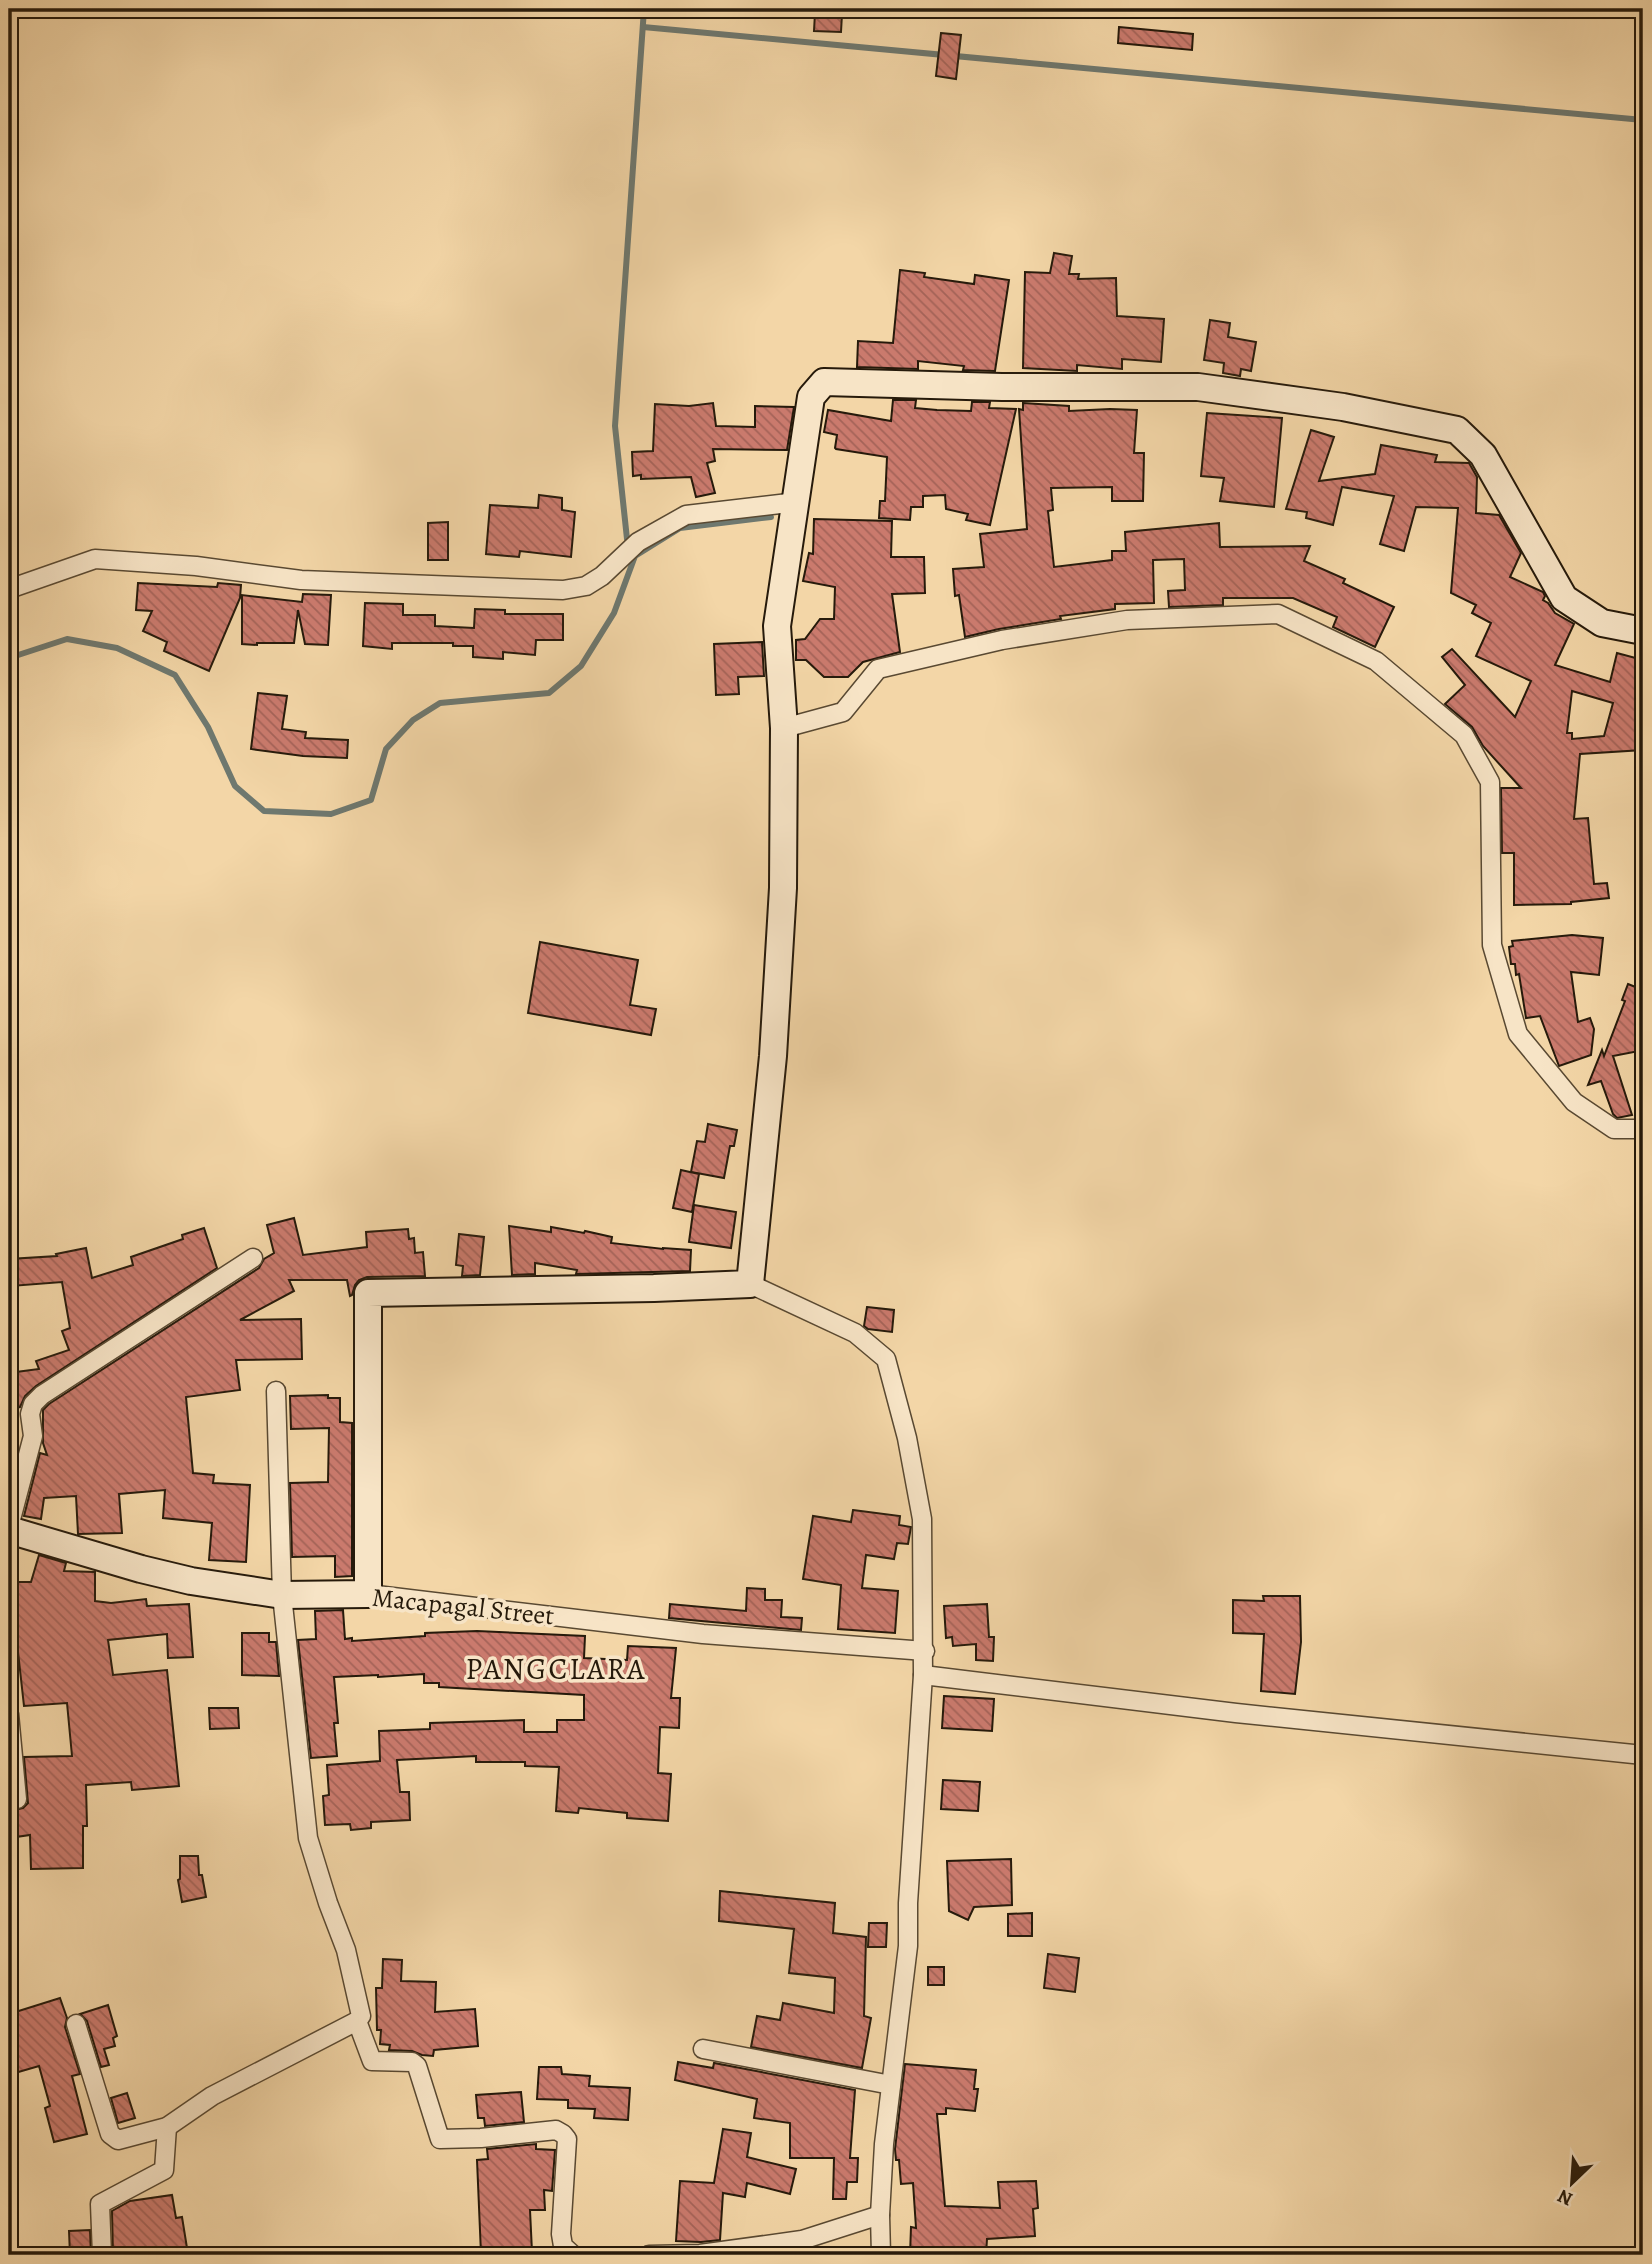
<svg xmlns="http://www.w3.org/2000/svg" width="1652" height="2264" viewBox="0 0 1652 2264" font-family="Alegreya,serif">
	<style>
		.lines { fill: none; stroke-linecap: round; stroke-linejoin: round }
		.stream { stroke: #6e786f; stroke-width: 6 }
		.building { fill: url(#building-back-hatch); stroke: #261a0b; stroke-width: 2; fill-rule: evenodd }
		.street-casing { stroke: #594932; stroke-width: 21 }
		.secondary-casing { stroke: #261a0b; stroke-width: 30 }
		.street { stroke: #f7e4c6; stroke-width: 18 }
		.secondary { stroke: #f7e4c6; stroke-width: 26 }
		.labels { text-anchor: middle; stroke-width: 7; stroke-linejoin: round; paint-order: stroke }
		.street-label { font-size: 26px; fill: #261a0b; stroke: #f7e4c6 }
		.quarter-label { font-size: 30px; letter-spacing: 2px; fill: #261a0b; stroke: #f7e4c6 }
	</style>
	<defs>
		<pattern id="building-back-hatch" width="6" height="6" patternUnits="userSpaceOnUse" patternTransform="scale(1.75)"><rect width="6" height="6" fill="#ca7a6d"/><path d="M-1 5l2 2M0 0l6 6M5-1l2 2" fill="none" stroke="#a46358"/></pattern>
	</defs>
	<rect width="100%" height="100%" fill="#f3d6a7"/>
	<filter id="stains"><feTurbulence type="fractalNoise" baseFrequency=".00286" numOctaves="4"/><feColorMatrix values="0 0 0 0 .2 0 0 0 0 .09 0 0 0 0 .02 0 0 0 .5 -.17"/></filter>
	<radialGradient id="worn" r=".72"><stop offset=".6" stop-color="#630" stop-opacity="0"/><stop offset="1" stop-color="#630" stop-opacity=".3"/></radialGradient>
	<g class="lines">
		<g class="stream">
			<path d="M643 27 1643 120"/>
			<path d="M627 539 615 426 644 9"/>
			<path d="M9 658 67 639 117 648 175 675 208 727 235 786 264 811 331 814 371 800 386 749 413 720 440 703 549 693 581 666 614 613 635 556 680 528 771 517"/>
		</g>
	</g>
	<g class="building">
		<path d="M815 13 842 14 841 32 814 31Z"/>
		<path d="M1119 27 1193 34 1192 50 1118 43Z"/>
		<path d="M941 33 961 35 956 79 936 76Z"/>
		<path d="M1054 253 1072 256 1069 274H1079L1078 279 1116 278 1117 316 1164 319 1161 362 1122 359V369L1077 365V371L1023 368 1025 272 1050 273Z"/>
		<path d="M900 270 925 273 924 277 974 284 975 275 1009 280 995 371 963 370 964 366 918 361V369L857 367 858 341 893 343Z"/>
		<path d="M1210 320 1230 323 1228 337 1256 342 1251 371 1241 369 1240 376 1223 373 1224 363 1204 360Z"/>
		<path d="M893 400H916L915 408 937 410 971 411 972 402H990L989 408 1016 409 990 525 966 520 968 514 946 509 945 495 923 496V507H911L910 520 879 518 880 501H885L887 457 836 449 835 448 837 435 824 432 828 410 891 421Z"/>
		<path d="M713 403 716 426 755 427V406L794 407 787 450 713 449 715 461 707 463 715 493 696 497 691 477 641 479V475L633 476 632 452 653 451 655 404 689 406Z"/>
		<path d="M1023 403 1069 406V411L1110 409 1137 410 1134 453H1144L1143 501H1112V487L1051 488 1053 510 1048 511 1054 567 1112 560V551H1126L1125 532 1219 523 1220 547 1310 546 1304 561 1345 579 1343 583 1394 607 1375 647 1333 627 1337 617 1293 598H1223V605L1169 607 1168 591 1185 590 1184 559 1153 560 1154 603 1115 604V609L1060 616 1061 619 999 629 965 637 959 595 955 596 953 569 984 567 980 534 1027 529 1019 409 1023 410Z"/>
		<path d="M1207 413 1282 418 1274 507 1220 501 1224 478 1201 476Z"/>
		<path d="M1311 430 1334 437 1319 481 1375 474 1381 445 1437 455 1435 462 1469 463 1477 477 1476 513 1499 515 1521 553 1510 577 1543 592 1545 596 1543 600 1548 603 1555 613 1574 624 1555 665 1610 682 1617 653 1643 660V750L1580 754 1574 819 1588 818 1594 884 1607 883 1609 898 1571 902V904L1514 905V853H1502L1501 788H1521L1483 746 1472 727 1445 704 1465 685 1442 657 1452 649 1515 717 1531 681 1476 656 1491 623 1472 613 1476 605 1451 593 1458 508 1416 507 1404 551 1380 544 1394 496 1342 487 1333 525 1306 518 1307 512 1286 509ZM1572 691 1613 703 1604 736 1572 739V733H1567Z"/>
		<path d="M539 495 562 498V510L575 512 571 557 520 551 519 557 486 554 490 505 538 508Z"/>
		<path d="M814 519 892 521 891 557H924L925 593 892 594 900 652 863 662 848 677H824L806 660H796V640L805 639 820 619H834L835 587 803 581 809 553 813 554Z"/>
		<path d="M448 522V560H428V523Z"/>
		<path d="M138 583 217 587 218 583 241 585 240 598 209 671 164 651 167 642 143 631 152 611 136 610Z"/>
		<path d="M303 594 331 595 328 645 305 644 298 610 294 643H257V645L242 644V595L302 602Z"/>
		<path d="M365 603 403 604V615H435V626L474 628 475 609 505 610V614H563V640H536L535 655 503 652V659L473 657V646H453V643H392V649L363 646Z"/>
		<path d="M762 642 764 676 738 677 739 694 716 695 714 644Z"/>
		<path d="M258 693 287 696 282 729 306 732 305 738 348 740 347 758 303 756 251 749Z"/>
		<path d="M1572 935 1603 938 1599 975 1571 972 1578 1022 1590 1018 1594 1029 1591 1055 1559 1066 1540 1016 1526 1018 1519 974 1516 975 1515 964H1511L1509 947 1513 946 1512 941Z"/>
		<path d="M540 942 638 960 630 1005 656 1009 651 1035 528 1013Z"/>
		<path d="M1628 984 1643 990V1039L1636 1037 1639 1051 1613 1056 1632 1115 1617 1118 1613 1114 1601 1081 1588 1085 1602 1050 1604 1056 1625 1001 1622 1000Z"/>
		<path d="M708 1124 737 1130 734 1146H730L724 1178 691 1172 697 1141 705 1142Z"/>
		<path d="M681 1170 699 1174 692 1212 673 1208Z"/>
		<path d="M694 1205 736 1212 731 1248 689 1242Z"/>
		<path d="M294 1218 303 1255 367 1247 366 1232 408 1229 409 1239 414 1238 415 1253 423 1252 425 1276 367 1277 359 1280 355 1285 352 1295 350 1296 347 1280H289L294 1291 240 1320 301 1319 302 1359 236 1360 240 1390 186 1397 193 1473 214 1475 213 1483 250 1485 246 1562 209 1560 212 1523 163 1518 165 1490 119 1494 122 1533 78 1534 76 1496 44 1498 41 1519 24 1516 40 1453 47 1455 43 1443V1410L49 1404 259 1268 264 1259 274 1253 267 1225Z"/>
		<path d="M509 1226 551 1232V1227L584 1233 585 1231 612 1237 611 1243 663 1249V1248L691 1250 690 1271 576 1274 577 1270 535 1263V1274L512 1275Z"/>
		<path d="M204 1228 217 1268 36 1386 25 1396 20 1407 9 1409V1373L39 1369 36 1361 69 1350 62 1331 70 1328 62 1282 11 1286 9 1259 57 1256 56 1254 86 1248 92 1278 133 1265 131 1257 183 1239 182 1235Z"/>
		<path d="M459 1234 484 1237 480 1275 462 1276 463 1266 456 1265Z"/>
		<path d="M867 1307 894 1310 892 1332 868 1329 864 1326Z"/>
		<path d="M328 1395V1398H340V1422L352 1423V1576L335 1577V1556L292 1557 290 1483 328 1482 329 1428 291 1429 290 1396Z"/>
		<path d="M9 1444 18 1447 9 1483Z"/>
		<path d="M853 1510 900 1516 899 1525 911 1527 908 1544 897 1543 894 1559 866 1555 862 1588 898 1591 895 1633 838 1629 841 1585 803 1579 813 1516 851 1522Z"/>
		<path d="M39 1555 66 1563 64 1571 95 1572V1601L111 1603 146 1599 147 1606 189 1604 193 1657 168 1658 167 1634 108 1640 113 1675 167 1670 179 1786 132 1790 131 1782 86 1785 87 1826H83V1868L31 1869 30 1835 9 1838V1811L23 1808 28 1803 24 1757 72 1756 67 1703 24 1706 18 1652H13L9 1591H18V1582H31Z"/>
		<path d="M747 1588 765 1589V1600H782L781 1617 802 1618 801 1630 669 1618 670 1604 746 1611Z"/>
		<path d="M1263 1596H1300L1301 1642 1295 1694 1261 1691 1264 1634 1233 1633V1600L1264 1601Z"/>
		<path d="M987 1604 989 1637H994L993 1661 976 1660V1644L953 1646 952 1637 946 1638 944 1606Z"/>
		<path d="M343 1610 345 1639 352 1638V1641L425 1636V1633L477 1631 585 1636 584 1658 627 1660 628 1646 676 1648 671 1698H680L679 1728 660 1727 658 1773 671 1774 668 1821 627 1818V1813L579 1808 578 1813 556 1811 559 1767 525 1766V1762H476V1756L397 1760 400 1792H409L410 1820 371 1822V1828L351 1830 350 1824 325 1825 323 1796 329 1795 327 1765 380 1761 379 1731 430 1729V1723L524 1720V1732H557V1720H584V1695L439 1687V1683H424V1674L378 1677V1675L334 1677 338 1723H334L337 1756 311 1758 298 1640 316 1639 315 1611Z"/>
		<path d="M242 1633H269V1642H276L279 1676 242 1675Z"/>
		<path d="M944 1696 994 1699 992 1731 942 1728Z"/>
		<path d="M209 1708H238L239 1728 210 1729Z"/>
		<path d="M943 1780 980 1782 978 1811 941 1809Z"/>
		<path d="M180 1856H198L199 1875H202L206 1897 182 1902 178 1880 180 1879Z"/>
		<path d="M1011 1859 1012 1905 974 1907 968 1920 949 1911 947 1861Z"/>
		<path d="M720 1891 835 1903 833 1933 866 1937 864 2016 871 2018 862 2068 751 2047 757 2016 780 2020 783 2003 834 2013 835 1978 789 1973 794 1929 719 1921Z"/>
		<path d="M1032 1913V1936H1008V1914Z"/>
		<path d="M869 1923H887L886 1947H868Z"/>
		<path d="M1048 1954 1079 1958 1075 1992 1044 1988Z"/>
		<path d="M383 1959 402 1960 401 1981 436 1982 435 2012 475 2009 478 2046 434 2050 433 2056 422 2055 412 2051 389 2050 390 2045 380 2044 381 2030H377L376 1988H382Z"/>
		<rect x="928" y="1967" width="16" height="18"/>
		<path d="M60 1998 67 2018 65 2027 80 2074 72 2076 87 2134 54 2142 45 2108 50 2106 39 2066 15 2073 9 2051V2014Z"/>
		<path d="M108 2005 117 2036 113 2038 115 2046 104 2049 109 2065 101 2067 87 2021 80 2014Z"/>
		<path d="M678 2062 713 2068 714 2063 855 2090 850 2158H858L857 2182H847L846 2199H833L834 2158H790V2123L754 2118 757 2099 675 2080Z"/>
		<path d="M905 2064 976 2070 974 2089H978L975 2111 946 2108V2114H937L945 2206 1000 2208 998 2182 1036 2181 1038 2208 1033 2209 1035 2236 987 2239 986 2255H910L911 2227 916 2228 913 2183 901 2184 899 2160H896L895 2149Z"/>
		<path d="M539 2067H561L562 2074 590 2076 589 2086 630 2088 628 2120 594 2118 595 2109 568 2108V2100L537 2099Z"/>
		<path d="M521 2092 524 2122 485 2126 484 2118H478L476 2095Z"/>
		<path d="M127 2093 135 2118 118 2123 111 2098Z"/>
		<path d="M723 2129 751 2133 747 2157 796 2169 790 2194 747 2183 745 2197 723 2193 720 2240 701 2242 676 2241 680 2181 714 2183Z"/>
		<path d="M536 2144V2149L555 2150 552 2191 544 2190 545 2210H530L532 2252 481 2254 477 2160 488 2159 487 2149Z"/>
		<path d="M172 2195 176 2218 182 2217 187 2248 166 2251 156 2255H113L112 2211 130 2201Z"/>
		<path d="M90 2230 91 2255H70L69 2231Z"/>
	</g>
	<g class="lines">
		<defs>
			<g id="street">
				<path d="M9 589 95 559 196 566 301 580 563 590 586 586 602 576 638 542 686 515 797 502"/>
				<path d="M784 728 843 712 878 669 1002 640 1127 620 1278 614 1376 661 1464 735 1490 782 1492 945 1518 1034 1574 1102 1614 1129H1643"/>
				<path d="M750 1284 855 1333 886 1359 907 1438 922 1519 923 1675 908 1903V1946L884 2144 880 2215 881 2255"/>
				<path d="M9 1527 33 1436 30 1414 33 1404 42 1395 253 1258"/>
				<path d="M368 1594 703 1634 925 1651"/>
				<path d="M923 1675 1236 1713 1643 1755"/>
				<path d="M9 1714 17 1799 9 1800"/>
				<path d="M357 2021 372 2061 412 2062 417 2066 440 2139 481 2138 556 2130 563 2134 567 2139 561 2234 563 2246 573 2255"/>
				<path d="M76 2024 110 2134 118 2140 167 2127 212 2096 357 2021 361 2016 346 1950 328 1903 308 1838 282 1595 276 1391"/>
				<path d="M703 2049 891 2085"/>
				<path d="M102 2255 100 2204 164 2170 167 2127"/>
				<path d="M649 2255 700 2254 802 2240 880 2215"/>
			</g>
			<path id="secondary" d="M9 1530 141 1569 191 1581 282 1595 368 1594V1293L654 1288 750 1284 773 1056 783 888 784 728 777 626 811 397 824 382 1002 387H1198L1343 407 1457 430 1483 455 1564 598 1602 623 1643 631"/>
		</defs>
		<use href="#street" class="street-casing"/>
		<use href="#secondary" class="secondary-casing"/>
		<use href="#street" class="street"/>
		<use href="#secondary" class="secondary"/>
	</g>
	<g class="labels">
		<g class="street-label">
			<text transform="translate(463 1606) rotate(6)" y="9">Macapagal Street</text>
		</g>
		<g class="quarter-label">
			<text x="556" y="1679">PANGCLARA</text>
		</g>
	</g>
	<rect width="1652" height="2264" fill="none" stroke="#f3d6a7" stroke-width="35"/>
	<rect x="10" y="10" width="1631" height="2243" fill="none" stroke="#261a0b" stroke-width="3.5"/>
	<rect x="18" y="18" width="1617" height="2229" fill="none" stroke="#261a0b" stroke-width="2"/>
	<g transform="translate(1572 2183) rotate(205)" stroke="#f7e4c6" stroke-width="5" paint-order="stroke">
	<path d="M0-5L12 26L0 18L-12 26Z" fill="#261a0b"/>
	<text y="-10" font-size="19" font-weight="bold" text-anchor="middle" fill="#261a0b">N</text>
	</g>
	<rect width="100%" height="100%" filter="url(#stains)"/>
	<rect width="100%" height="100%" fill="url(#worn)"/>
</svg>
